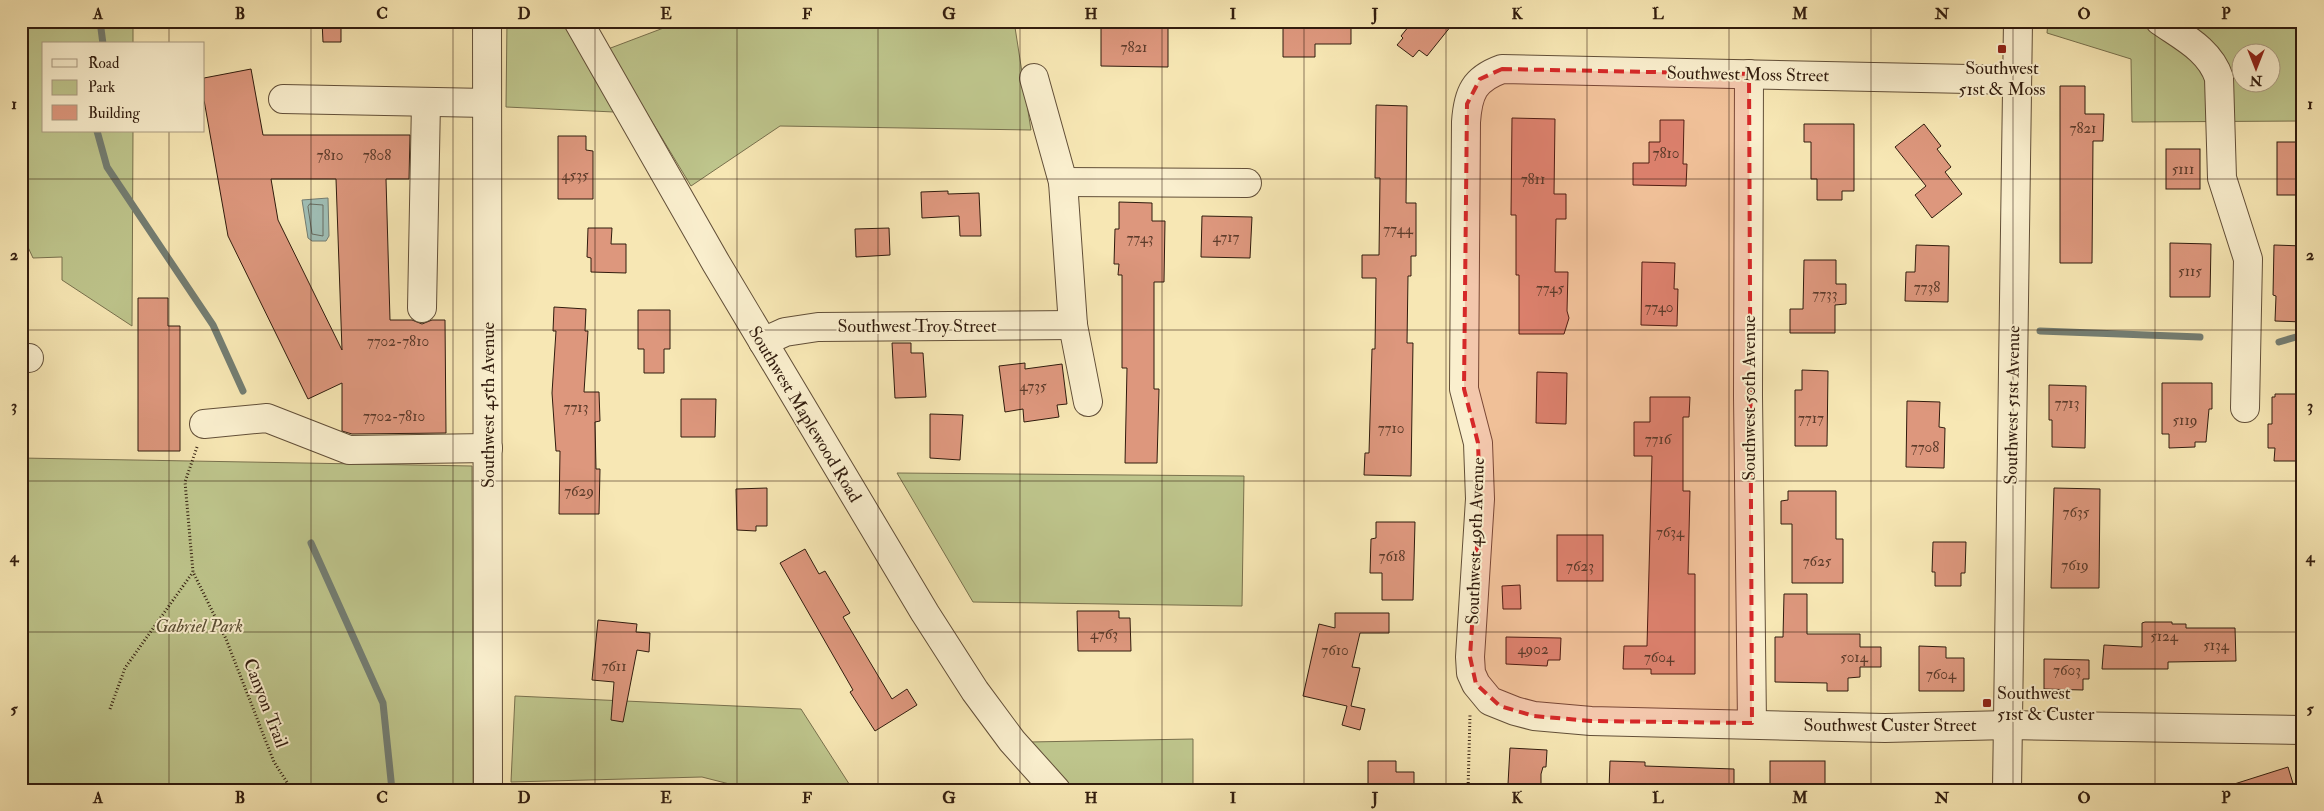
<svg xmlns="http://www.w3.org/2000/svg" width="2324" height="811" viewBox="0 0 2324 811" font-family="'IM FELL Double Pica',serif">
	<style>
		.green { fill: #bec58c; stroke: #78704d; fill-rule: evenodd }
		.water { fill: #9fbeb5; stroke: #737d72 }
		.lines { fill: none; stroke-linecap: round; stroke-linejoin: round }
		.shore { stroke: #686d62; stroke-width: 1 }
		.stream { stroke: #737d72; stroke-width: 7 }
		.building { fill: #dd977d; stroke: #311c0e; fill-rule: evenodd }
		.minor-casing { stroke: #624f38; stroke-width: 30 }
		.path { stroke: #311c0e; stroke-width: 3; stroke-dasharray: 1 2.5; stroke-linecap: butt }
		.minor { stroke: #faefce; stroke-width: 28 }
		.marked { fill: #d62828; fill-opacity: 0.2; stroke: #d62828; stroke-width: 4; stroke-dasharray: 10 6; stroke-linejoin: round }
		.grid { fill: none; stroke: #311c0e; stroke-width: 1; stroke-opacity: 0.55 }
		.poi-dot { fill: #8f2418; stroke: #faefce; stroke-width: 2 }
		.labels { text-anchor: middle; stroke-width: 4; stroke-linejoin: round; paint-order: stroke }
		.number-label { font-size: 15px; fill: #5c3b2a }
		.poi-label { font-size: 18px; fill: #311c0e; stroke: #faefce }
		.street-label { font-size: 18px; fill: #311c0e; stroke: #faefce }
		.park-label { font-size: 18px; font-style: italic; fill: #5b4f34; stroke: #faefce }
		.neatline { fill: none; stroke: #311c0e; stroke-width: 2 }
		.grid-label { font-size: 16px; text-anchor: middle; font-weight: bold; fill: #311c0e }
	</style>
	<rect width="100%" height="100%" fill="#f7e7b4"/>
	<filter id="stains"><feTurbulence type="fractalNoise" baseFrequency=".004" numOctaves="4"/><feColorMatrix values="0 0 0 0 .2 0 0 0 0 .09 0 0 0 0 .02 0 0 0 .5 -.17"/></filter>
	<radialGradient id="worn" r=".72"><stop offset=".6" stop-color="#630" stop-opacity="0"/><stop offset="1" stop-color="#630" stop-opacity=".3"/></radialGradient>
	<g class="green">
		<path d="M21 21H133V44H44V131H133L132 326 62 280V257L33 258 21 232Z"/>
		<path d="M507 21H564L614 112 506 107Z"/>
		<path d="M682 21H1014L1031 130 780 126 691 186 608 49Z"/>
		<path d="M2048 21H2303V121L2132 122 2131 59 2047 33ZM2242 52H2272V82H2242Z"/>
		<path d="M21 458 472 466 473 790H21Z"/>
		<path d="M897 473 1244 476 1242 606 973 602Z"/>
		<path d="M515 696 801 709 853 790H753L702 777 511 782Z"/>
		<path d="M1193 739V790H1074L1029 742Z"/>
	</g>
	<path class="water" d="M328 198 329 236 326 241H312L308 238 302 200Z"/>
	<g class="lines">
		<path class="shore" d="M310 204 323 205V236L312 234 308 207Z"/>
		<g class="stream">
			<path d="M100 21 103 44"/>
			<path d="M97 131 107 167 213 325 243 391"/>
			<path d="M2040 331 2200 337"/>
			<path d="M2279 342 2303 335"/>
			<path d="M311 543 383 703 392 790"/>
		</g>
	</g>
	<g class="building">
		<path d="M322 21H341V42H323Z"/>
		<path d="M1283 21H1351V44H1315V57H1283Z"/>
		<path d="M1413 21H1455L1427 56 1419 50 1413 57 1397 45 1403 38 1401 36Z"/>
		<path d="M1101 27H1168V67L1101 66Z"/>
		<path d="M251 69 263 135H410L409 179H386L390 320H412L422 324 432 320H445L446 433 352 434 342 431V383L308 399 228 236 204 100V78ZM271 179H336L342 350 278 220Z"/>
		<path d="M2060 86H2085V114H2104L2103 141H2093L2092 263H2060Z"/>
		<path d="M1376 105 1407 106 1406 203H1416V256H1411V276H1408L1407 343H1413L1411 476 1364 475 1365 453H1369L1372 349H1375L1376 278H1362V255H1379L1380 178H1375Z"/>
		<path d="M1512 118 1555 119 1554 194H1566V219H1556L1555 272H1568L1567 311 1569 318 1564 334H1519V275H1516V215H1511Z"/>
		<path d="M1660 120H1684L1683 164H1687L1686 186 1633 185V163H1649V142H1660Z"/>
		<path d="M1804 124H1854V191H1842V200H1817V179H1811V142H1804Z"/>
		<path d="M1924 124 1941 146 1937 149 1951 167 1945 172 1962 194 1932 218 1915 195 1926 186 1895 147Z"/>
		<path d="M558 136H586V150L593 151V199H558Z"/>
		<rect x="2277" y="142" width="26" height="53"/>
		<rect x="2166" y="149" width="34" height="40"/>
		<path d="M948 191V194L979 193 981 236H960L959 216 922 218 921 192Z"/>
		<path d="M1119 202 1152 203V221H1165L1164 282H1154V389H1159L1157 463H1125L1127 368H1122V275H1118L1119 264H1114L1115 229H1119Z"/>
		<path d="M1202 216 1252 217 1250 258 1201 257Z"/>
		<path d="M588 228H612L611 244H626V273L591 272V258L587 257Z"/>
		<path d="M889 228 890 255 856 257 855 229Z"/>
		<path d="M2170 243 2211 244 2210 297H2170Z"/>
		<path d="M1916 245 1949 246 1948 302 1905 301 1906 272H1915Z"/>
		<path d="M2274 245 2303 246V322L2275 321 2276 296 2273 295Z"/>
		<path d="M1804 260H1836V284H1846V304L1835 305V333H1790V309H1803Z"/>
		<path d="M1642 262 1675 263 1674 289H1678L1677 326 1641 325Z"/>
		<path d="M138 298H168V326H180V451H138Z"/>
		<path d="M554 307 586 309 585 331H588L584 392H599L600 421 595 422 596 469H600L599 514H559L560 451H556L552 393 556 331H553Z"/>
		<path d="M638 310H670V349H664V373H644V349H638Z"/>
		<path d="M892 343H911V353H923L926 397 895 398Z"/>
		<path d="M1025 363V369L1062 364 1067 404 1057 405 1059 417 1024 422 1023 409 1005 412 999 366Z"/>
		<path d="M1802 370 1828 371 1827 446H1795V390H1802Z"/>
		<path d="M1537 372 1567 373 1566 424 1536 423Z"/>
		<path d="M2162 383H2212V409H2209L2206 442H2195V447L2169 448V434H2162Z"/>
		<path d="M2049 385 2086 386 2085 448 2052 447V420H2049Z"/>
		<path d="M2275 394H2303V461H2274L2275 448H2268V424H2272V397H2275Z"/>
		<path d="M1650 397H1690L1689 417H1683V491H1690L1688 574H1695V674H1651V669H1623L1624 646H1647L1652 456H1634V422H1650Z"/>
		<path d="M681 399H716L715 437H681Z"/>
		<path d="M1907 401 1940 402 1939 427 1945 428 1944 468 1906 467Z"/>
		<path d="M930 414 963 415 960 460 930 458Z"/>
		<path d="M767 488V526H756V531L737 530 736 489Z"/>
		<path d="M2054 488 2100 489 2099 588H2051Z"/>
		<path d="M1788 491H1836V539H1843V583H1792V524H1781V501L1788 500Z"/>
		<path d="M1376 522H1415L1413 600H1382V573H1370L1371 539 1376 538Z"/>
		<rect x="1557" y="535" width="46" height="46"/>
		<path d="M1933 542H1966L1965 573H1961V586H1935V572H1932Z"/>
		<path d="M805 549 819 574 825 571 850 613 843 617 892 699 907 689 917 705 875 731 850 692 853 690 780 563Z"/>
		<path d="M1520 585 1521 609H1503L1502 586Z"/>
		<path d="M1784 594H1807V634H1860V647H1881V667H1860V677L1848 678V691H1827V683L1775 682V637H1783Z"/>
		<path d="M1077 611H1119V618H1130L1131 651H1078Z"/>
		<path d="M1335 613H1389V633H1360L1352 667 1360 668 1351 706 1365 709 1360 730 1342 725 1347 706 1303 696 1319 624 1335 628Z"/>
		<path d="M598 620 637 624 636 632 650 633 649 652 637 650 623 722 611 720 614 682 592 680Z"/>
		<path d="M2145 622H2172V624H2186V628H2235L2236 661 2168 662V669H2102L2104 645 2142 647V623Z"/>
		<path d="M1506 637 1561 638 1560 660H1548L1547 666 1506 664Z"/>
		<path d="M1919 646 1946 647V658H1964V691H1919Z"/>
		<path d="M2044 659 2089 660V679H2083V690L2044 689Z"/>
		<path d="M1510 748 1547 750 1546 767H1543L1541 774V785L1508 784Z"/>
		<path d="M1368 761H1396V772H1414V790H1368Z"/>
		<path d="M1610 761 1645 762V766L1734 769V790H1609Z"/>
		<rect x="1770" y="761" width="55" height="24"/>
		<path d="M2288 767 2295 790H2229L2228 786Z"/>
	</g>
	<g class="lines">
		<defs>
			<g id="minor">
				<path d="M487 21 488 790"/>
				<path d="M578 21 716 263 925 613 975 691 1012 741 1056 790"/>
				<path d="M2160 21C2183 37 2210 50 2219 78L2222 178 2248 259 2245 408"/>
				<path d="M1749 74 1748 396 1752 723"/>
				<path d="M1034 78 1063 182 1073 325 1088 402"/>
				<path d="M2017 80 1502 69C1474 79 1468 93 1466 122L1464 389 1478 443 1480 499 1470 657 1471 673 1476 684 1490 701 1515 711 1534 716 1591 721 1885 728 2008 725 2303 730"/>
				<path d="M283 99 487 103"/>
				<path d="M1063 182 1247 183"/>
				<path d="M422 308 426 102"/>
				<path d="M763 342 785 332 818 327 1073 325"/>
				<path d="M21 358H29"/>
				<path d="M204 424 267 418 349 450 488 448"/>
				<path d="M2007 790 2018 21"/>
			</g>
		</defs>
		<use href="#minor" class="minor-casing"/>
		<g class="path">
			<path d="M197 447 185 482 193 572 226 639 274 762 292 790"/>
			<path d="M110 709 125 668 193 572"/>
			<path d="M1468 790 1470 715"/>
		</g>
		<use href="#minor" class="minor"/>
	</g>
	<path class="marked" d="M1502 69 1749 74 1752 723 1591 721 1534 716 1500 706 1476 684 1470 657 1480 499 1478 443 1464 389 1467 104 1480 79Z"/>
	<path class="grid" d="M169 21V44M311 21V790M453 21V790M595 21V790M737 21V790M878 21V790M1020 21V790M1162 21V790M1304 21V790M1446 21V790M1587 21V790M1729 21V790M1871 21V790M2013 21V790M2155 21V790M169 131V790M21 179H2303M21 330H2303M21 481H2303M21 632H2303"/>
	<g class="poi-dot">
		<rect x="1997" y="44" width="10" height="10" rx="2.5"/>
		<rect x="1982" y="698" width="10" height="10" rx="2.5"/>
	</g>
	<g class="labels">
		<g class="number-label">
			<text x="1134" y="52">7821</text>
			<text x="2083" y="133">7821</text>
			<text x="1666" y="158">7810</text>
			<text x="330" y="160">7810</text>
			<text x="377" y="160">7808</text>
			<text x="2183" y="174">5111</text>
			<text x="575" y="180">4535</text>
			<text x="1533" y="184">7811</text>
			<text x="1398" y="234">7744</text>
			<text x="1226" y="242">4717</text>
			<text x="1140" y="243">7743</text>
			<text x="2190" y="276">5115</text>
			<text x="1927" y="292">7738</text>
			<text x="1550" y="293">7745</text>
			<text x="1825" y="299">7733</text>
			<text x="1659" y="312">7740</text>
			<text x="398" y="346">7702-7810</text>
			<text x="1033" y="391">4735</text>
			<text x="2067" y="408">7713</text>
			<text x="576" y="412">7713</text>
			<text x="394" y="421">7702-7810</text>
			<text x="1811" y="423">7717</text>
			<text x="2185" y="425">5119</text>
			<text x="1391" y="433">7710</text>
			<text x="1658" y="444">7716</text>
			<text x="1925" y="452">7708</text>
			<text x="579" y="496">7629</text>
			<text x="2076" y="517">7635</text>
			<text x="1670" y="537">7634</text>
			<text x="1392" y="561">7618</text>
			<text x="1817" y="566">7625</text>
			<text x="2075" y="570">7619</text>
			<text x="1580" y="571">7623</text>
			<text x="1104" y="639">4763</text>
			<text x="2164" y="641">5124</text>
			<text x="2216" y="650">5134</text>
			<text x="1533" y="654">4902</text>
			<text x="1335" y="655">7610</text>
			<text x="1659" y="662">7604</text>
			<text x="1854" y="662">5014</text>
			<text x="614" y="671">7611</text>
			<text x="2067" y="675">7603</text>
			<text x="1941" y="679">7604</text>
		</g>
		<g class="poi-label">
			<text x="2002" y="74">Southwest<tspan x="2002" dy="21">51st &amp; Moss</tspan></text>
			<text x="1997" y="699" text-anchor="start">Southwest<tspan x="1997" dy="21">51st &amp; Custer</tspan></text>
		</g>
		<g class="street-label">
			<text transform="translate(1748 74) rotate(1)" y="6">Southwest Moss Street</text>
			<text x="917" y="332">Southwest Troy Street</text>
			<text transform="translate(1749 398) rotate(-90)" y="6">Southwest 50th Avenue</text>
			<text transform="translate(488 405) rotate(-90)" y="6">Southwest 45th Avenue</text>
			<text transform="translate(2012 405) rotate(-89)" y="6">Southwest 51st Avenue</text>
			<text transform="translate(805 414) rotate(59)" y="6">Southwest Maplewood Road</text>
			<text transform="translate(1475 541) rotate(-88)" y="6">Southwest 49th Avenue</text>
			<text transform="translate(266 703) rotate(69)" y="6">Canyon Trail</text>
			<text x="1890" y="731">Southwest Custer Street</text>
		</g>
		<g class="park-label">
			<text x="199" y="632">Gabriel Park</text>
		</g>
	</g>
	<rect width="2324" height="811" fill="none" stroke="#f7e7b4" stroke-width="55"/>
	<rect x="42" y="42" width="162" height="90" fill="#faefce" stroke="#aa9b81"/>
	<rect x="52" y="59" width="25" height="8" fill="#faefce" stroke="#aa9b81"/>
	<text x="88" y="68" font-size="15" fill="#311c0e">Road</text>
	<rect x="52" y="80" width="25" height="15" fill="#bec58c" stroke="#aa9b81"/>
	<text x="88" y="92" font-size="15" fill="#311c0e">Park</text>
	<rect x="52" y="105" width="25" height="15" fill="#dd977d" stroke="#aa9b81"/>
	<text x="88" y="118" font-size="15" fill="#311c0e">Building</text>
	<g transform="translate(2256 68) rotate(180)"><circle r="24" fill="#faefce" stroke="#aa9b81"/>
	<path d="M0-4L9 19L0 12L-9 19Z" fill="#8f2418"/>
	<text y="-8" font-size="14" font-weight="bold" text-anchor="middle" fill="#311c0e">N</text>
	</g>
	<rect x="28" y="28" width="2268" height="756" class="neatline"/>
	<g class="grid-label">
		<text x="98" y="19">A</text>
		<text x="240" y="19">B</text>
		<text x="382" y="19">C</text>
		<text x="524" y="19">D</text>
		<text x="666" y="19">E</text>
		<text x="807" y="19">F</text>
		<text x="949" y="19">G</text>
		<text x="1091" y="19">H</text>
		<text x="1233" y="19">I</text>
		<text x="1375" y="19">J</text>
		<text x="1517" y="19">K</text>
		<text x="1658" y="19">L</text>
		<text x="1800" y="19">M</text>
		<text x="1942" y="19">N</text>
		<text x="2084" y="19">O</text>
		<text x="2226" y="19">P</text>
		<text x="14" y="109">1</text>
		<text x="2310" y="109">1</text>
		<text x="14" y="260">2</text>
		<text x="2310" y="260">2</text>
		<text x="14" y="411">3</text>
		<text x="2310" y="411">3</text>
		<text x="14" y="562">4</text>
		<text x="2310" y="562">4</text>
		<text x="14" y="714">5</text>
		<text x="2310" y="714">5</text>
		<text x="98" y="803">A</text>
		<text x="240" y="803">B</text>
		<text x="382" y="803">C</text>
		<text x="524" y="803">D</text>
		<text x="666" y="803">E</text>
		<text x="807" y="803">F</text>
		<text x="949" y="803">G</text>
		<text x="1091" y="803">H</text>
		<text x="1233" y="803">I</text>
		<text x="1375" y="803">J</text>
		<text x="1517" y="803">K</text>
		<text x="1658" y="803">L</text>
		<text x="1800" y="803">M</text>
		<text x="1942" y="803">N</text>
		<text x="2084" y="803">O</text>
		<text x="2226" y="803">P</text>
	</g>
	<rect width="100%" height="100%" filter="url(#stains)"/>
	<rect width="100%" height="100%" fill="url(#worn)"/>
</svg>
